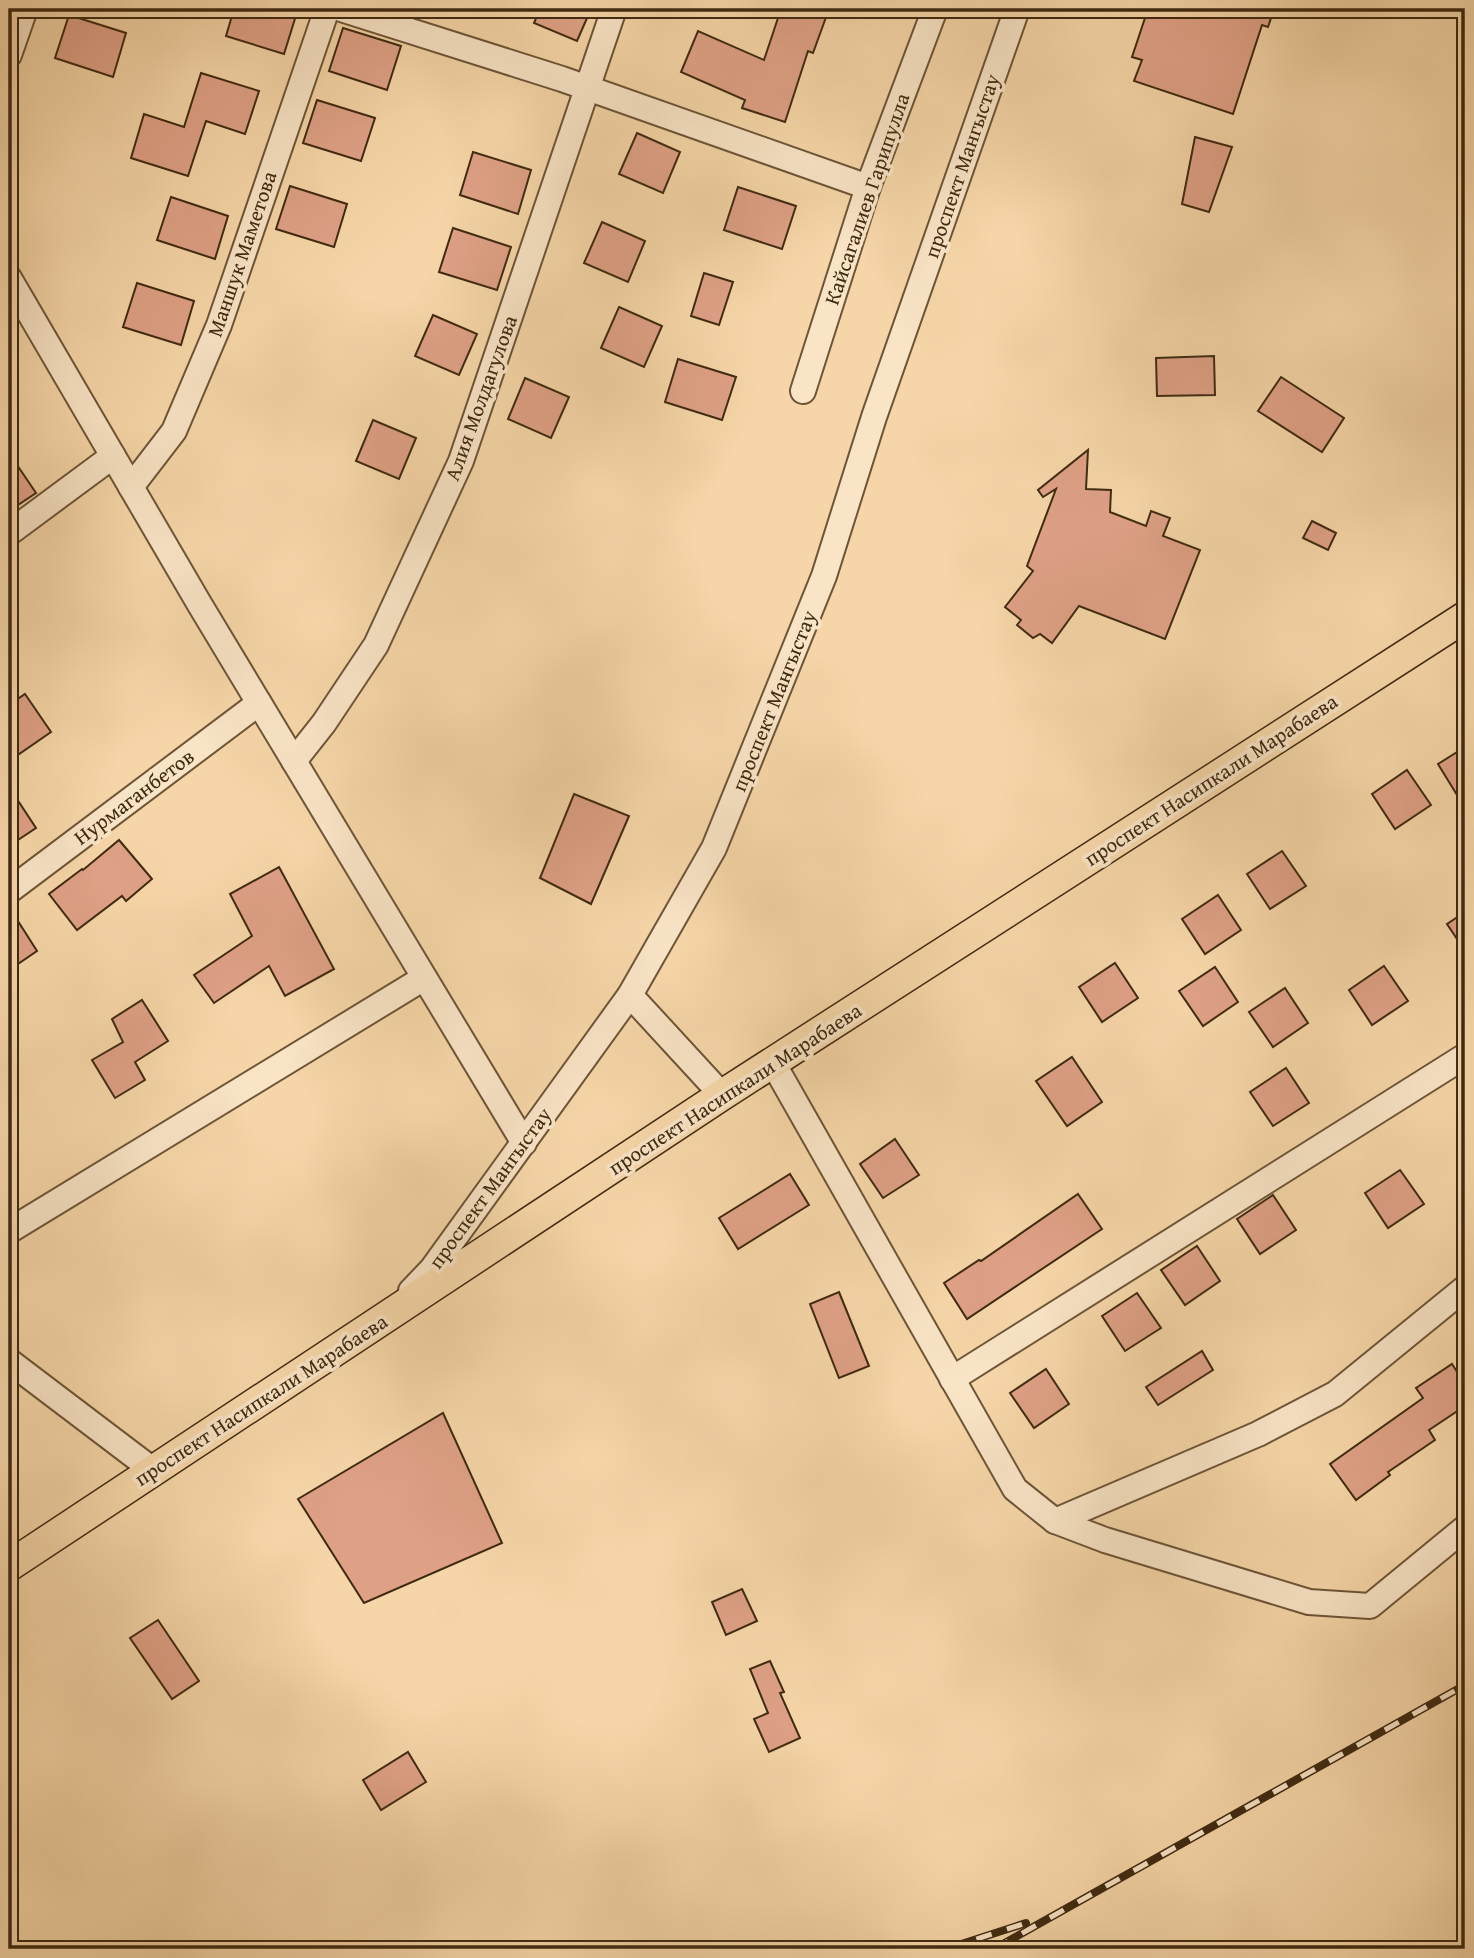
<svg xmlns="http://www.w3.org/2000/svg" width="1474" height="1958" viewBox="0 0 1474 1958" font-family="'Gentium Book Plus',serif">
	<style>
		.building { fill: #dfa186; stroke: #3f2a11; stroke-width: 2 }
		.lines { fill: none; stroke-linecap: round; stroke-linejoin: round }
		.minor-casing { stroke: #6d5537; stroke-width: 28 }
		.major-casing { stroke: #3f2a11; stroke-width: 33 }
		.minor { stroke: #f9e4c6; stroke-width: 24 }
		.major { stroke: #f6d6a8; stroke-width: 30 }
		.rail-casing { stroke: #3f2a11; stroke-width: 8 }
		.rail { stroke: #f9e4c6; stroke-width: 5; stroke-dasharray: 16; stroke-linecap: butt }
		.labels { text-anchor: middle; stroke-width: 7; stroke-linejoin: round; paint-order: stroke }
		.street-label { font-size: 21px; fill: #3f2a11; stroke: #f9e4c6 }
	</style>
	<rect width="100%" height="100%" fill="#f6d6a8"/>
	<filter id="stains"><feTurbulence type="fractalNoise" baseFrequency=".00286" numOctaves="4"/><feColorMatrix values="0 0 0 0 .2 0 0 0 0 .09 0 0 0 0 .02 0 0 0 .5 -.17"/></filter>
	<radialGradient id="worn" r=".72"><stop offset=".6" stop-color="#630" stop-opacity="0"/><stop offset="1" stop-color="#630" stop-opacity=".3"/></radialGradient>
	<g class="building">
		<path d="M234 9H298L284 54 226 36Z"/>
		<path d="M540 9H591L577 41 534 23Z"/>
		<path d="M781 9H829L813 53 808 51 785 122 742 108 745 100 681 72 698 31 764 60Z"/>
		<path d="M1148 9H1274L1268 27 1262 25 1233 114 1134 81 1142 60 1132 57Z"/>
		<path d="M69 15 126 33 113 77 55 58Z"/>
		<path d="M343 28 401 46 387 90 329 71Z"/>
		<path d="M201 73 259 91 245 134 206 121 188 176 131 158 144 114 184 127Z"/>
		<path d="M317 100 375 118 361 161 303 143Z"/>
		<path d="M637 133 680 152 663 193 619 174Z"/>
		<path d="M1195 137 1232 147 1209 212 1182 204Z"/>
		<path d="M473 152 531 170 518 214 460 195Z"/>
		<path d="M290 186 347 204 334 247 276 229Z"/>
		<path d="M738 187 796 206 782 249 724 230Z"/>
		<path d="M171 197 228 216 215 259 157 240Z"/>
		<path d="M602 222 645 241 628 282 584 263Z"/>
		<path d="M453 228 511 247 497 290 439 272Z"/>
		<path d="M704 273 733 282 719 325 691 316Z"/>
		<path d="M137 283 194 301 181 345 123 327Z"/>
		<path d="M619 307 662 326 644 367 601 348Z"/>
		<path d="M433 315 477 334 459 375 415 356Z"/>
		<path d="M1214 356 1215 395 1157 396 1156 358Z"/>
		<path d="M678 359 736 377 722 420 665 402Z"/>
		<path d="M1281 377 1344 418 1322 452 1258 411Z"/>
		<path d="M525 378 569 397 551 438 508 419Z"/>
		<path d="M373 420 416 438 399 479 356 461Z"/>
		<path d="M1088 450 1086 489 1111 490 1110 512 1146 526 1151 511 1170 518 1163 536 1200 550 1165 639 1079 606 1052 643 1040 634 1033 638 1017 625 1021 620 1005 607 1033 571 1027 566 1056 489 1043 497 1038 490Z"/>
		<path d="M9 453 36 493 9 511Z"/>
		<path d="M1312 521 1336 533 1328 550 1303 538Z"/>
		<path d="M25 694 51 732 9 761V705Z"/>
		<path d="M1465 747V808L1438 764Z"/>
		<path d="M1407 770 1431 805 1395 829 1372 794Z"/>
		<path d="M9 787 36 828 9 846Z"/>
		<path d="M574 794 629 816 591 904 540 878Z"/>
		<path d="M119 840 152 879 126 901 122 896 77 930 49 894 82 869 83 870Z"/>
		<path d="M1282 851 1306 886 1270 909 1247 874Z"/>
		<path d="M279 867 334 969 285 996 269 966 214 1003 194 975 252 936 230 894Z"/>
		<path d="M1218 895 1241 930 1205 954 1182 919Z"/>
		<path d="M9 907 37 951 9 970Z"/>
		<path d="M1465 912V951L1447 924Z"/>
		<path d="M1115 963 1138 998 1102 1022 1079 987Z"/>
		<path d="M1384 966 1408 1001 1372 1025 1349 990Z"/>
		<path d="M1215 967 1238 1002 1203 1026 1179 991Z"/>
		<path d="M1285 988 1308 1023 1273 1047 1249 1012Z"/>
		<path d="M142 1000 168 1041 135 1062 145 1080 115 1098 92 1060 123 1042 112 1019Z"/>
		<path d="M1072 1057 1102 1102 1067 1126 1036 1081Z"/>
		<path d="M1286 1068 1309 1103 1273 1126 1250 1092Z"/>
		<path d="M895 1139 919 1175 883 1198 860 1164Z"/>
		<path d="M1400 1170 1424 1204 1388 1228 1365 1193Z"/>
		<path d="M790 1174 809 1205 738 1249 719 1218Z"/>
		<path d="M1078 1194 1102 1229 967 1319 944 1283 979 1260 981 1261Z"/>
		<path d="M1273 1195 1296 1230 1260 1254 1237 1219Z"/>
		<path d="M1197 1246 1220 1281 1185 1305 1161 1270Z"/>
		<path d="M839 1292 869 1366 839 1378 810 1304Z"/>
		<path d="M1137 1293 1161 1328 1125 1351 1102 1316Z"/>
		<path d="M1202 1351 1213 1370 1158 1405 1146 1387Z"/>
		<path d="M1452 1364 1465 1384V1406L1429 1430 1435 1440 1388 1472 1390 1475 1356 1500 1330 1464 1423 1398 1416 1388Z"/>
		<path d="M1046 1369 1069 1404 1034 1428 1010 1393Z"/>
		<path d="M443 1413 502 1543 364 1603 298 1499Z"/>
		<path d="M742 1589 757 1621 726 1635 712 1602Z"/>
		<path d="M158 1620 199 1681 172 1699 130 1638Z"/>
		<path d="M770 1661 784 1692 780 1693 800 1738 769 1752 754 1719 768 1713 750 1669Z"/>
		<path d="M408 1752 426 1782 381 1810 363 1780Z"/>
	</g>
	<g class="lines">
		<defs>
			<g id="minor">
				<path d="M341 9 562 79 868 187"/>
				<path d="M9 55 25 9"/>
				<path d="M9 278 200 605 524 1143"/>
				<path d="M803 391 868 187 935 9"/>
				<path d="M131 487 174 431 219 325 327 9"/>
				<path d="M9 533 113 456"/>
				<path d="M294 761 324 723 376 645 461 461 614 9"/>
				<path d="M9 891 259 703"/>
				<path d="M630 995 722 1095"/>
				<path d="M773 1063 1015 1489 1055 1521 1105 1540 1309 1602 1370 1606 1465 1528"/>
				<path d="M9 1231 424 978"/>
				<path d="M411 1291 432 1269 630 995 714 848 824 576 874 417 1017 9"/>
				<path d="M9 1361 154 1471"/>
				<path d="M952 1379 1465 1056"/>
				<path d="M1055 1521 1258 1434 1335 1394 1465 1288"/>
			</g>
			<path id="major" d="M9 1566 722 1095 1465 617"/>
		</defs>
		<use href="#minor" class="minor-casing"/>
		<use href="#major" class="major-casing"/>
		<use href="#minor" class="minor"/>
		<use href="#major" class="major"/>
		<defs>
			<g id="rail">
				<path d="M946 1949 1026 1923"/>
				<path d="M994 1949 1465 1685"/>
			</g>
		</defs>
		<use href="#rail" class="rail-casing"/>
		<use href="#rail" class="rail"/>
	</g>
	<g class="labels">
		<g class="street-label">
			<text transform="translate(962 166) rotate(-71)" y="7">проспект Мангыстау</text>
			<text transform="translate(867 199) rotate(-71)" y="7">Кайсагалиев Гарипулла</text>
			<text transform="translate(242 254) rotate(-71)" y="7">Маншук Маметова</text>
			<text transform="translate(481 398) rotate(-70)" y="7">Алия Молдагулова</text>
			<text transform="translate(774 701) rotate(-68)" y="7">проспект Мангыстау</text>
			<text transform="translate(1211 780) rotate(-33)" y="7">проспект Насипкали Марабаева</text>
			<text transform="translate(134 797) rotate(-37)" y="7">Нурмаганбетов</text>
			<text transform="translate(735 1089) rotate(-33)" y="7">проспект Насипкали Марабаева</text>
			<text transform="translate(490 1188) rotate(-54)" y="7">проспект Мангыстау</text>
			<text transform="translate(261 1400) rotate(-33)" y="7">проспект Насипкали Марабаева</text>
		</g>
	</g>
	<rect width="1474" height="1958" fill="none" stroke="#f6d6a8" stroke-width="35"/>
	<rect x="10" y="10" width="1453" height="1937" fill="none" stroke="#3f2a11" stroke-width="3.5"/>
	<rect x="18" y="18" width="1439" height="1923" fill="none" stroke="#3f2a11" stroke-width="2"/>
	<rect width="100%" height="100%" filter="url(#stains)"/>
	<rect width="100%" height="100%" fill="url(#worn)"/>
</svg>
